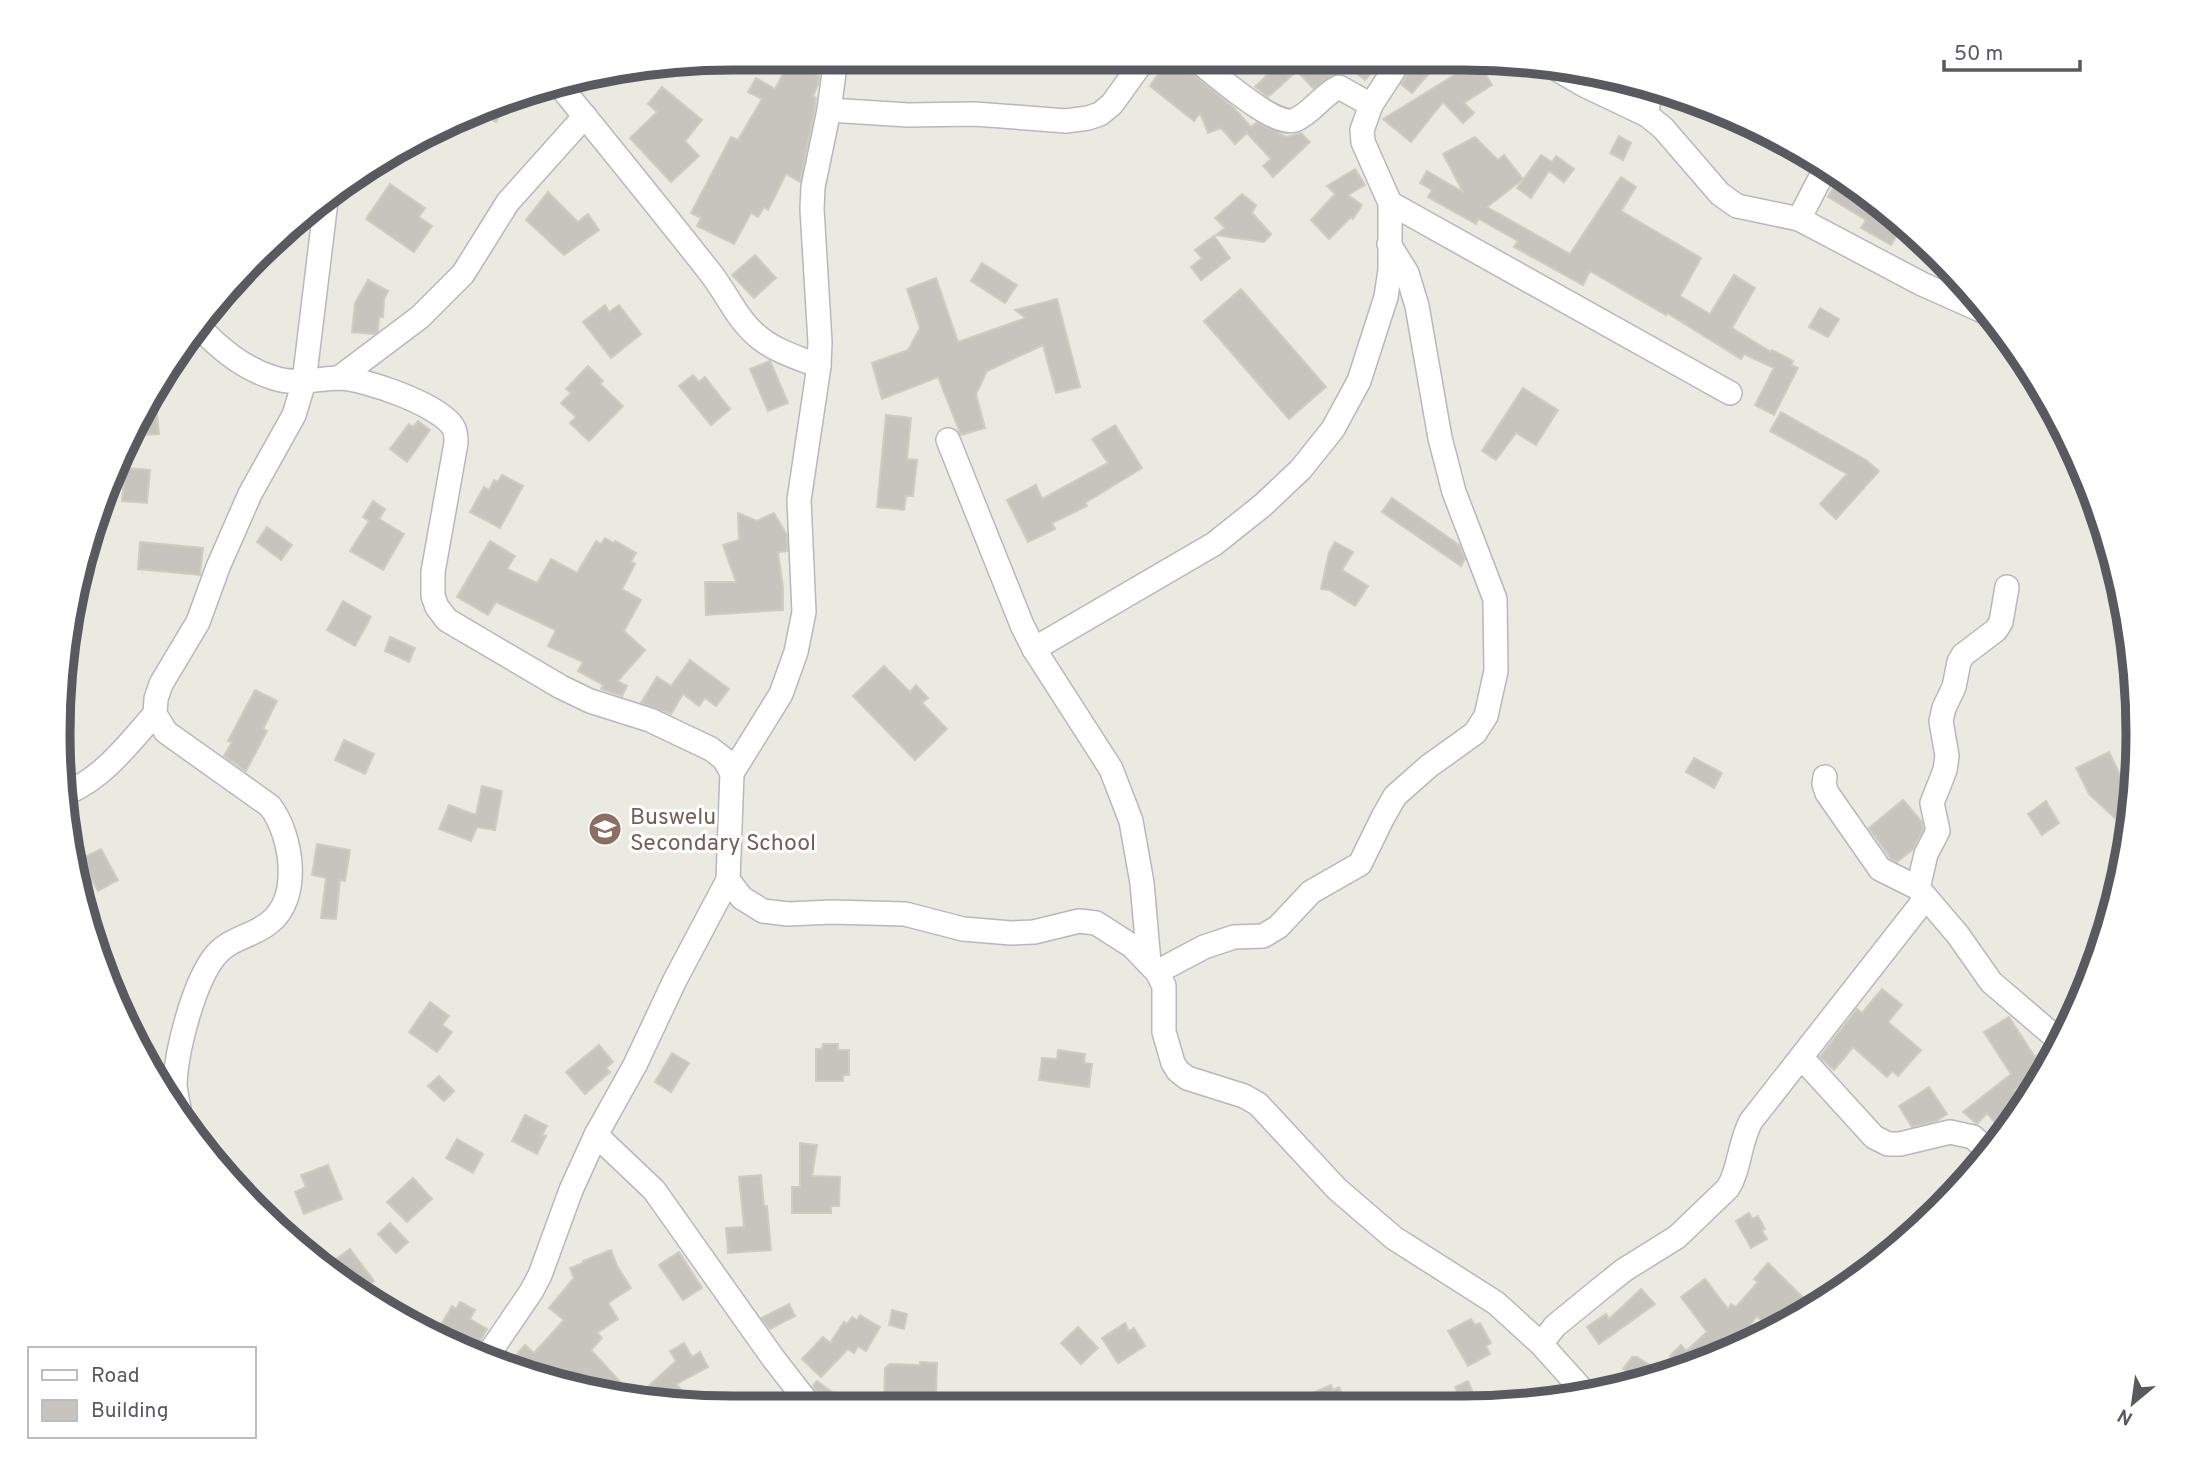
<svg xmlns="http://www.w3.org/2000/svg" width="2196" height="1466" viewBox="0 0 2196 1466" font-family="Overpass,sans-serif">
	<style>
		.building { fill: #c6c4bc; stroke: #cecdbf; stroke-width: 2 }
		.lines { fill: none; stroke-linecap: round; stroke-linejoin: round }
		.minor-casing { stroke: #b7b8bd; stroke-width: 26 }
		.minor { stroke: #fff; stroke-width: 23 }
		.labels { text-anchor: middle; stroke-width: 6; stroke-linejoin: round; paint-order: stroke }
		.education-label { font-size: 23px; fill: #785e54; stroke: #fff; text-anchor: start }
		.rim { fill: none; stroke: #585a5f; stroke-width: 9 }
	</style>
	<rect width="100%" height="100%" fill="#eaeae0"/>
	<g class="building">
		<path d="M790 61 819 76 818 85 813 96 816 98 815 108 800 182 786 174 768 210 764 207 758 217 751 213 734 244 697 226 701 218 691 213 731 137 738 140 762 99 748 92 756 78 775 89Z"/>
		<path d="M1167 61H1174L1188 70 1234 108 1251 127 1257 122 1286 137 1301 133 1310 142 1273 177 1263 166 1271 159 1247 133 1235 144 1221 128 1208 133 1200 113 1194 121 1150 86Z"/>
		<path d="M1265 62H1381L1365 80 1348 66 1313 88 1297 71 1268 97 1255 87 1272 70Z"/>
		<path d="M1413 63H1438L1412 93 1401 84 1411 70Z"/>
		<path d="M1474 63H1479L1492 85 1464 103 1474 113 1463 123 1443 102 1411 142 1383 119Z"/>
		<path d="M662 87 702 120 685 141 699 156 671 182 630 138 657 112 648 104Z"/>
		<path d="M511 96 496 122 478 112 490 106Z"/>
		<path d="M1619 136 1631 143 1623 160 1610 153Z"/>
		<path d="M1475 137 1498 160 1504 155 1523 179 1487 207 1570 254 1621 177 1636 187 1621 211 1701 258 1680 296 1710 314 1734 275 1755 288 1732 328 1771 352 1772 350 1793 361 1791 365 1798 368 1774 415 1755 405 1774 368 1744 354 1741 359 1667 313 1666 315 1590 271 1583 285 1514 247 1518 241 1479 219 1476 224 1428 197 1432 190 1420 183 1427 171 1463 192 1443 154Z"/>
		<path d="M1541 155 1552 162 1556 156 1574 169 1564 182 1549 171 1531 198 1517 188Z"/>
		<path d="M1355 169 1365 185 1348 195 1362 205 1353 219 1351 217 1329 239 1311 220 1335 194 1327 186Z"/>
		<path d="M1838 179 1904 222 1891 245 1861 228 1866 220 1828 197Z"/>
		<path d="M390 184 425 208 419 217 432 226 414 252 366 219Z"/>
		<path d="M548 192 578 222 588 214 599 230 564 255 526 220Z"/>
		<path d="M1242 194 1256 205 1252 213 1271 234 1264 242 1216 235 1225 228 1215 218Z"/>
		<path d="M1214 236 1230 258 1201 280 1191 267 1202 258 1195 250Z"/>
		<path d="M755 255 776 278 754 298 732 275Z"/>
		<path d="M982 263 1017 285 1005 303 971 281Z"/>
		<path d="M936 278 958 342 1026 318 1015 310 1057 299 1080 387 1056 393 1043 345 987 371 976 394 985 428 961 435 938 377 882 399 872 363 908 350 920 328 907 289Z"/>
		<path d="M368 280 388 291 384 299 383 317H379L378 331 374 334 352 332 355 303Z"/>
		<path d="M1241 289 1326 387 1289 419 1204 321Z"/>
		<path d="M605 305 609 312 619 305 641 334 611 358 583 322Z"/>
		<path d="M1820 308 1839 319 1828 337 1809 327Z"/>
		<path d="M770 361 788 403 768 411 750 369Z"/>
		<path d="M588 366 603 381 600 384 623 406 589 441 570 423 576 417 561 403 571 393 566 389Z"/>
		<path d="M693 375 699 382 705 377 730 409 711 425 679 386Z"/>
		<path d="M1523 388 1558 410 1536 445 1516 433 1496 460 1482 451Z"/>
		<path d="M155 395 159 434 145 435 143 416Z"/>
		<path d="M1781 412 1866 460 1879 471 1836 519 1820 504 1847 474 1770 431Z"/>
		<path d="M886 415 911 418 907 459 917 460 913 496H906L904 510 877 507Z"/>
		<path d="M418 421 430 430 407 462 390 449 409 424 413 427Z"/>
		<path d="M1115 425 1142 468 1085 503 1087 506 1052 523 1055 529 1028 542 1007 500 1036 485 1042 499 1108 463 1092 439Z"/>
		<path d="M125 468 150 470 147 503 122 501Z"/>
		<path d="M502 475 523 486 500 528 470 512 484 487 489 490 494 480 498 482Z"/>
		<path d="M1392 498 1459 545 1465 559 1461 566 1382 512Z"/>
		<path d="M373 501 385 509 379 519 404 534 383 570 350 551 369 521 363 517Z"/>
		<path d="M738 513 757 521 774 513 787 535V551L778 552 783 588V610L706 615 705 582H736L723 545 739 540Z"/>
		<path d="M267 527 292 545 281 560 257 542Z"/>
		<path d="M605 538 614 543 615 541 636 553 631 562 635 564 622 589 641 600 624 631 645 650 618 681 627 686 622 696 601 689 603 685 578 671 583 662 548 646 556 630 496 602 488 615 457 597 490 541 515 556 507 569 537 583 551 559 577 573 596 541 601 544Z"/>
		<path d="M140 542 203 548 200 575 138 569Z"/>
		<path d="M1335 542 1353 552 1342 570 1368 586 1355 606 1329 590 1321 589 1329 552Z"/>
		<path d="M343 601 371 617 355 646 327 630Z"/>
		<path d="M390 637 415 648 409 662 385 651Z"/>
		<path d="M690 660 729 689 716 706 705 698 699 706 683 694 671 714 641 703 657 677 671 686Z"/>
		<path d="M884 666 910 692 916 685 928 698 922 703 947 729 915 760 853 696Z"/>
		<path d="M255 690 277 701 263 729 267 731 246 771 224 756 232 742 228 741Z"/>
		<path d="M344 740 374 754 365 774 335 760Z"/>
		<path d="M2109 752 2123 781 2134 765 2133 806 2118 821 2089 794 2076 768Z"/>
		<path d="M1694 758 1722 773 1714 788 1686 772Z"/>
		<path d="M482 786 502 791 495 830 477 827 471 841 439 829 449 805 476 815Z"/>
		<path d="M1903 800 1922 822 1923 829 1913 849 1897 862 1891 859 1869 828Z"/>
		<path d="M2046 801 2059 823 2042 835 2028 814Z"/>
		<path d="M317 844 350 850 345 881 340 880 336 919 321 918 326 878 312 875Z"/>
		<path d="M101 849 118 880 98 891 81 859Z"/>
		<path d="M1882 989 1902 1005 1888 1022 1921 1050 1898 1076 1892 1071 1887 1077 1853 1047 1834 1070 1820 1057 1857 1009 1862 1013Z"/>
		<path d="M430 1002 449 1016 442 1025 452 1032 437 1052 409 1032Z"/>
		<path d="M2009 1017 2035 1057 2047 1048 2055 1054 2050 1066 2014 1090 2024 1103 2003 1133 1987 1113 1977 1124 1963 1112 2011 1074 1984 1032Z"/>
		<path d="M823 1044H838V1050H849V1075H843V1081H816V1049H822Z"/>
		<path d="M599 1045 613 1062 606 1068 610 1072 585 1094 566 1072Z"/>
		<path d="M1058 1050 1085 1054 1084 1063 1092 1064 1089 1087 1039 1080 1042 1058 1057 1059Z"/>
		<path d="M672 1053 689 1063 671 1092 655 1082Z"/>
		<path d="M439 1076 454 1091 444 1101 428 1086Z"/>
		<path d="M1929 1087 1947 1114 1936 1121 1912 1127 1899 1106Z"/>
		<path d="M525 1115 547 1126 542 1135 546 1136 537 1154 512 1141Z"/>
		<path d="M457 1139 483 1154 473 1173 446 1158Z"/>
		<path d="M800 1143 817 1145 812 1176 840 1177 839 1206H831V1213H792V1187H800Z"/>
		<path d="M328 1165 342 1199 304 1214 295 1192 306 1187 301 1175Z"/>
		<path d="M761 1175 764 1206H767L771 1250 728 1253 726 1228 744 1227 739 1177Z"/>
		<path d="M413 1178 432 1199 407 1222 387 1202Z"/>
		<path d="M1749 1213 1752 1219 1758 1216 1765 1229 1762 1231 1767 1239 1751 1248 1736 1221Z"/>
		<path d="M390 1223 408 1242 396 1253 378 1234Z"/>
		<path d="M350 1249 374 1281 362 1290 336 1259Z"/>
		<path d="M611 1250 617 1266 631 1288 608 1303 618 1319 597 1333 602 1338 591 1350 637 1400 510 1362 525 1345 534 1353 564 1320 549 1308 574 1278 570 1268 583 1263V1261Z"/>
		<path d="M679 1252 702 1288 683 1300 659 1265Z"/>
		<path d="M1768 1263 1813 1307 1779 1328 1767 1317 1763 1322 1757 1316 1744 1333 1743 1332 1724 1353 1644 1383 1623 1369 1632 1357H1637L1662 1373 1675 1361 1670 1356 1681 1345 1686 1351 1707 1332 1681 1297 1705 1279 1728 1309 1731 1304 1736 1307 1758 1282 1754 1279Z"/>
		<path d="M1641 1289 1655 1304 1599 1344 1587 1327 1606 1314 1609 1319Z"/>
		<path d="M460 1302 475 1310 470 1319 487 1329 474 1351 441 1341 445 1335 438 1330 452 1306 456 1309Z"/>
		<path d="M789 1304 795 1316 770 1329 761 1318Z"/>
		<path d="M892 1310 907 1314 904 1329 889 1325Z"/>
		<path d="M860 1315 880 1327 866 1351 858 1346 854 1353 848 1349 821 1377 802 1359 823 1337 830 1343 844 1322 847 1324 852 1317 857 1320Z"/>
		<path d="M1471 1319 1475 1325 1480 1323 1491 1343 1486 1346 1490 1354 1468 1366 1448 1331Z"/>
		<path d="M1125 1323 1129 1331 1134 1328 1145 1346 1118 1363 1102 1338Z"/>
		<path d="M1078 1327 1098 1348 1081 1364 1061 1343Z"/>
		<path d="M684 1343 692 1357 700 1352 708 1367 676 1384 683 1392 672 1403 647 1402 640 1394 676 1361 670 1351Z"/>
		<path d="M920 1362 937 1363 936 1398 917 1397 916 1404H884L885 1368 890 1364 920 1365Z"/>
		<path d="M817 1381 847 1403H822L819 1395 813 1386Z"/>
		<path d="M1468 1381 1479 1407H1463L1455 1387Z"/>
		<path d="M1331 1385 1333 1390 1339 1387 1347 1406H1282Z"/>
	</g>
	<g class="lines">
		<defs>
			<g id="minor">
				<path d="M1198 61C1215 74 1275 128 1295 120 1312 113 1323 94 1339 87L1371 105"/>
				<path d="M1548 64 1584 85 1647 115 1663 128 1720 194 1737 206 1799 219 1922 284 1987 313 1993 320"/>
				<path d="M560 86C610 147 660 209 709 271 727 293 737 321 761 339 778 352 799 358 819 366"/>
				<path d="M829 110 908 115 975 114 1066 121 1088 118 1100 114 1112 104 1143 61"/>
				<path d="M1647 115 1649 93"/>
				<path d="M1390 203 1730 393"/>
				<path d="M1799 219 1825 169"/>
				<path d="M196 324C219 348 242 368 274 378 295 385 316 379 338 378 364 378 440 405 453 427 456 431 456 438 456 443L433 572V596L437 607 447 620 561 687 590 701 650 720 711 749 724 759 732 773 728 880 742 898 763 911 788 914 832 912 905 914 963 929 1011 933 1034 932 1079 921 1096 923 1132 946 1157 972 1164 986V1032L1173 1063 1178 1071 1187 1078 1244 1096 1258 1104 1337 1189 1394 1238 1496 1303 1541 1344 1586 1394"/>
				<path d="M339 378 420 317 463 274 508 202 585 116"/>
				<path d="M948 440 1022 625 1034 649 1111 769 1131 821 1142 883 1149 963"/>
				<path d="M1034 649 1214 544 1263 505 1301 469 1333 429 1359 381 1386 297 1390 270V203L1363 142 1362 130 1371 105 1399 62"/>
				<path d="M732 773 781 694 796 652 804 612 799 500 819 366 820 342 812 209 813 187 829 110 836 58"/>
				<path d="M1825 777 1824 784 1827 793 1880 869 1918 888 1958 935 1991 982 2061 1042"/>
				<path d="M69 792C105 776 129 743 155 714"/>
				<path d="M1918 888 1926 854 1938 831 1932 803 1945 770 1947 756 1941 721 1944 708 1954 687 1959 662 1963 655 1996 630 2001 622 2007 587"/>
				<path d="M1157 972 1204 947 1234 937 1263 936 1278 927 1311 892 1360 864 1383 817 1395 796 1429 766 1475 733 1486 716 1496 671 1495 599 1454 492 1440 438 1417 306 1407 273 1389 244"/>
				<path d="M1802 1058 1874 1137 1888 1144H1900L1950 1132 1973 1137 1989 1152"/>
				<path d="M179 1108C177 1099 175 1090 175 1082 177 1048 194 982 215 956 228 939 253 936 269 923 302 898 292 835 270 806L166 732 155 714 156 699 161 684 198 622 218 567 250 494 294 415 304 382 326 201"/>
				<path d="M596 1135 654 1190 773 1358 808 1403"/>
				<path d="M286 1239 295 1242 319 1262"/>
				<path d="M1541 1344 1555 1326 1599 1290 1624 1270 1677 1237 1728 1188C1740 1169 1739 1143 1751 1121L1925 899"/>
				<path d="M488 1355 531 1292 540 1275 571 1190 596 1135 635 1065 675 980 728 880"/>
			</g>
		</defs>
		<use href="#minor" class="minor-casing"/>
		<use href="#minor" class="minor"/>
	</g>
	<defs>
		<symbol id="school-disc" viewBox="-11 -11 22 22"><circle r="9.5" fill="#8d6e63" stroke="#fff"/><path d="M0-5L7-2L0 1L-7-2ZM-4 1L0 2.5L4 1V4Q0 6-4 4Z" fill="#fff"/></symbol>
	</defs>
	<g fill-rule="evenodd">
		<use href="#school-disc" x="586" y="810" width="38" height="38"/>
	</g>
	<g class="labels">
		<g class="education-label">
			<text x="630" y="824">Buswelu<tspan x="630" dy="26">Secondary School</tspan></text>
		</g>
	</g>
	<path d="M0 0H2196V1466H0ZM733 70H1463A663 663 0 0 1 2126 733V733A663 663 0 0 1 1463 1396H733A663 663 0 0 1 70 733V733A663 663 0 0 1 733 70Z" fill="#fff" fill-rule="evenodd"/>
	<path class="rim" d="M733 70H1463A663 663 0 0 1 2126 733V733A663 663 0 0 1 1463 1396H733A663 663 0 0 1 70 733V733A663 663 0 0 1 733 70Z"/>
	<rect x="28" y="1347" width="228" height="91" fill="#ffffff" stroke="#bcbdbf" stroke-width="2"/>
	<rect x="42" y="1370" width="35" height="10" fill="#ffffff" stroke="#bcbdbf" stroke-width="2"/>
	<text x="91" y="1382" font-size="21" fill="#585a5f">Road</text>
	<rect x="42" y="1400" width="35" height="21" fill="#c6c4bc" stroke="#bcbdbf" stroke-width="2"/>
	<text x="91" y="1417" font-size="21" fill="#585a5f">Building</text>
	<g transform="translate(2133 1403) rotate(209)" stroke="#ffffff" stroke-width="5" paint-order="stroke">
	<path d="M0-5L12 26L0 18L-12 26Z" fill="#585a5f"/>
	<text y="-10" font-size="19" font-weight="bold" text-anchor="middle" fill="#585a5f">N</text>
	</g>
	<path d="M1944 60v10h136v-10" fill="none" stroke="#585a5f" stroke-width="3.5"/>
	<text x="1954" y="60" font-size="21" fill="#585a5f" stroke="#ffffff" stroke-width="5" paint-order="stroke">50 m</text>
</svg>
